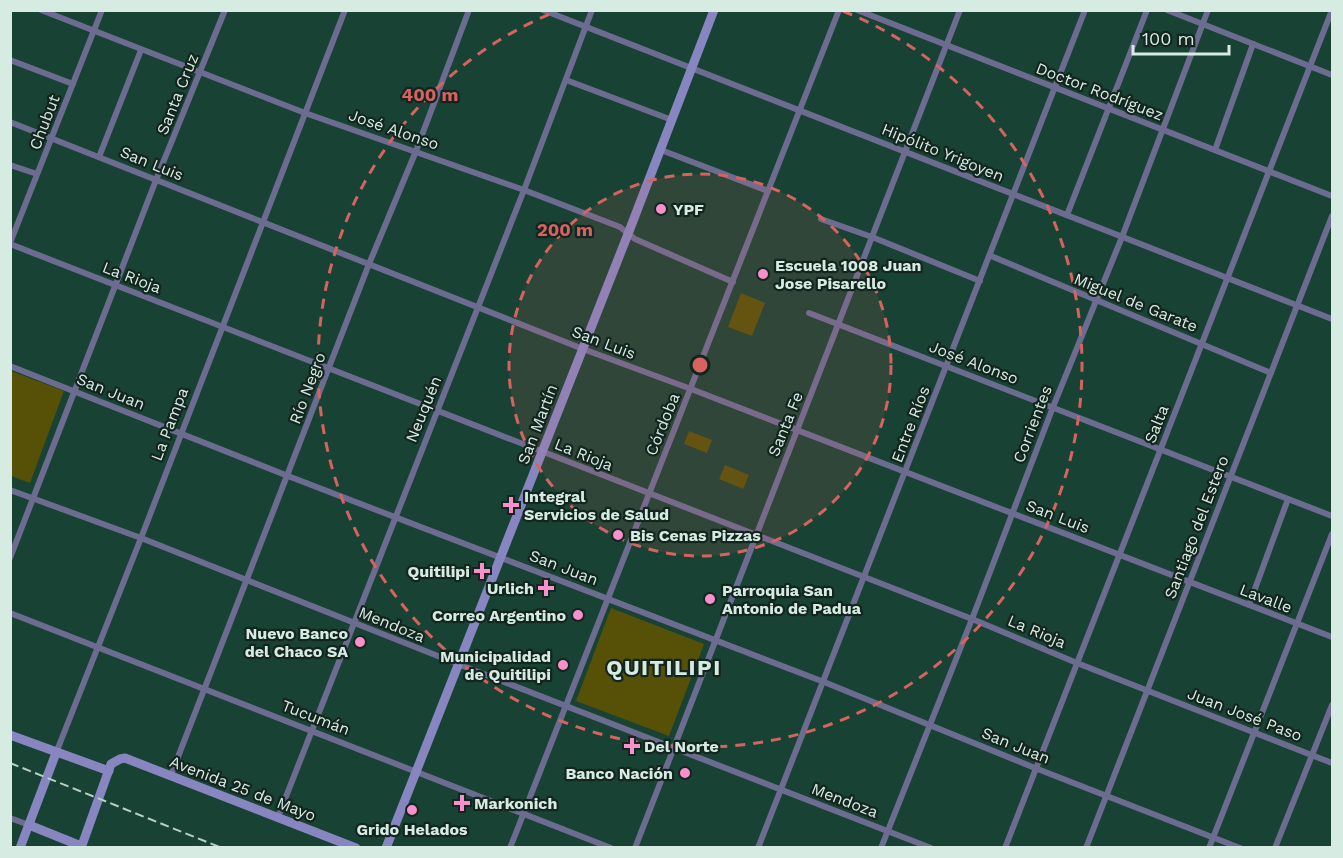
<svg xmlns="http://www.w3.org/2000/svg" width="1343" height="858" viewBox="0 0 1343 858" font-family="'Work Sans',sans-serif">
	<style>
		.green { fill: #565106 }
		.lines { fill: none; stroke-linecap: round; stroke-linejoin: round }
		.street { stroke: #6c6b90; stroke-width: 6 }
		.secondary { stroke: #8886c0; stroke-width: 9 }
		.rail { stroke: #b8d1c7; stroke-width: 2; stroke-dasharray: 9 4.5; stroke-linecap: butt }
		.ring { fill: none; stroke: #d66360; stroke-width: 3; stroke-dasharray: 10 8 }
		.poi-dot { fill: #f890cb; stroke: #13251e; stroke-width: 2 }
		.labels { text-anchor: middle; stroke-width: 4.5; stroke-linejoin: round; paint-order: stroke }
		.street-label { font-size: 16px; fill: #d6ece2; stroke: #13251e }
		.poi-label { font-size: 16px; font-weight: bold; fill: #d6ece2; stroke: #13251e; text-anchor: start }
		.district-label { font-size: 22px; font-weight: bold; letter-spacing: 1.5px; fill: #d6ece2; stroke: #13251e }
		.centre { fill: #d66360; stroke: #13251e; stroke-width: 3 }
		.ring-label { font-size: 18px; text-anchor: middle; font-weight: bold; fill: #d66360; stroke: #13251e; stroke-width: 4.5; stroke-linejoin: round; paint-order: stroke }
	</style>
	<rect width="100%" height="100%" fill="#184233"/>
	<g class="green">
		<path d="M741 293 765 303 752 336 728 327Z"/>
		<path d="M11 371 64 391 30 483 11 476Z"/>
		<path d="M689 431 712 440 707 453 684 444Z"/>
		<path d="M725 465 749 475 743 489 719 479Z"/>
		<path d="M611 608 704 644 669 736 576 701Z"/>
	</g>
	<g class="lines">
		<g class="street">
			<path d="M41 10 305 113 524 190 620 227 635 239 733 282"/>
			<path d="M543 10 1332 319"/>
			<path d="M857 10 1332 196"/>
			<path d="M1167 10 1332 75"/>
			<path d="M10 60 73 84"/>
			<path d="M566 80 672 120"/>
			<path d="M10 122 583 349 691 389 1332 637"/>
			<path d="M661 150 768 191"/>
			<path d="M1215 150 1253 44"/>
			<path d="M99 157 141 50"/>
			<path d="M10 165 37 174"/>
			<path d="M1067 215 1147 10"/>
			<path d="M821 219 872 237 980 281"/>
			<path d="M10 243 102 10"/>
			<path d="M10 244 972 619 1077 663 1332 763"/>
			<path d="M991 256 1271 373"/>
			<path d="M809 313 1332 516"/>
			<path d="M10 366 288 476 824 682 1035 768 1240 848"/>
			<path d="M10 490 141 538 458 664 931 848"/>
			<path d="M10 558 156 180 225 10"/>
			<path d="M1249 605 1288 499"/>
			<path d="M10 613 611 848"/>
			<path d="M56 753 141 538 345 10"/>
			<path d="M171 775 369 264 416 151 469 10"/>
			<path d="M278 817 524 190 592 10"/>
			<path d="M10 818 29 825"/>
			<path d="M510 848 839 10"/>
			<path d="M635 848 960 10"/>
			<path d="M758 848 1085 10"/>
			<path d="M881 848 972 619 1053 407 1122 237 1208 10"/>
			<path d="M1005 848 1332 10"/>
			<path d="M1086 848 1332 216"/>
			<path d="M1209 848 1332 534"/>
			<path d="M1275 848 1332 705"/>
		</g>
		<g class="secondary">
			<path d="M10 735 109 771"/>
			<path d="M29 825 81 846"/>
			<path d="M20 848 56 753"/>
			<path d="M81 848 111 764 120 759 125 758 356 848"/>
			<path d="M386 848 628 234 714 10"/>
		</g>
		<path class="rail" d="M10 763 222 848"/>
	</g>
	<circle cx="700" cy="365" r="191" fill="#d66360" fill-opacity=".12"/>
	<g class="ring">
		<circle cx="700" cy="365" r="191"/>
		<path d="M843 11A382 382 0 1 1 557 11"/>
	</g>
	<g class="poi-dot">
		<circle cx="661" cy="209" r="6"/>
		<circle cx="763" cy="274" r="6"/>
		<path d="M508 496h6v6h6v6h-6v6h-6v-6h-6v-6h6z"/>
		<circle cx="618" cy="535" r="6"/>
		<path d="M479 562h6v6h6v6h-6v6h-6v-6h-6v-6h6z"/>
		<path d="M543 579h6v6h6v6h-6v6h-6v-6h-6v-6h6z"/>
		<circle cx="710" cy="599" r="6"/>
		<circle cx="578" cy="615" r="6"/>
		<circle cx="360" cy="642" r="6"/>
		<circle cx="563" cy="665" r="6"/>
		<path d="M629 737h6v6h6v6h-6v6h-6v-6h-6v-6h6z"/>
		<circle cx="685" cy="773" r="6"/>
		<path d="M459 794h6v6h6v6h-6v6h-6v-6h-6v-6h6z"/>
		<circle cx="412" cy="810" r="6"/>
	</g>
	<g class="labels">
		<g class="street-label">
			<text transform="translate(1100 91) rotate(21)" y="6">Doctor Rodríguez</text>
			<text transform="translate(177 94) rotate(-68)" y="6">Santa Cruz</text>
			<text transform="translate(44 122) rotate(-69)" y="6">Chubut</text>
			<text transform="translate(394 129) rotate(19)" y="6">José Alonso</text>
			<text transform="translate(943 152) rotate(22)" y="6">Hipólito Yrigoyen</text>
			<text transform="translate(152 163) rotate(22)" y="6">San Luis</text>
			<text transform="translate(132 277) rotate(21)" y="6">La Rioja</text>
			<text transform="translate(1136 302) rotate(22)" y="6">Miguel de Garate</text>
			<text transform="translate(604 342) rotate(21)" y="6">San Luis</text>
			<text transform="translate(974 362) rotate(21)" y="6">José Alonso</text>
			<text transform="translate(307 388) rotate(-69)" y="6">Río Negro</text>
			<text transform="translate(111 391) rotate(22)" y="6">San Juan</text>
			<text transform="translate(423 409) rotate(-68)" y="6">Neuquén</text>
			<text transform="translate(169 424) rotate(-69)" y="6">La Pampa</text>
			<text transform="translate(537 424) rotate(-69)" y="6">San Martín</text>
			<text transform="translate(662 424) rotate(-68)" y="6">Córdoba</text>
			<text transform="translate(785 424) rotate(-68)" y="6">Santa Fe</text>
			<text transform="translate(910 424) rotate(-69)" y="6">Entre Ríos</text>
			<text transform="translate(1032 424) rotate(-69)" y="6">Corrientes</text>
			<text transform="translate(1156 424) rotate(-68)" y="6">Salta</text>
			<text transform="translate(584 454) rotate(22)" y="6">La Rioja</text>
			<text transform="translate(1058 516) rotate(21)" y="6">San Luis</text>
			<text transform="translate(1196 527) rotate(-69)" y="6">Santiago del Estero</text>
			<text transform="translate(564 567) rotate(21)" y="6">San Juan</text>
			<text transform="translate(1266 598) rotate(21)" y="6">Lavalle</text>
			<text transform="translate(392 624) rotate(22)" y="6">Mendoza</text>
			<text transform="translate(1037 631) rotate(23)" y="6">La Rioja</text>
			<text transform="translate(1245 714) rotate(21)" y="6">Juan José Paso</text>
			<text transform="translate(316 717) rotate(21)" y="6">Tucumán</text>
			<text transform="translate(1016 745) rotate(22)" y="6">San Juan</text>
			<text transform="translate(243 788) rotate(21)" y="6">Avenida 25 de Mayo</text>
			<text transform="translate(845 800) rotate(21)" y="6">Mendoza</text>
		</g>
		<g class="poi-label">
			<text x="673" y="215">YPF</text>
			<text x="775" y="271">Escuela 1008 Juan<tspan x="775" dy="18">Jose Pisarello</tspan></text>
			<text x="524" y="502">Integral<tspan x="524" dy="18">Servicios de Salud</tspan></text>
			<text x="630" y="541">Bis Cenas Pizzas</text>
			<text x="470" y="577" text-anchor="end">Quitilipi</text>
			<text x="534" y="594" text-anchor="end">Urlich</text>
			<text x="722" y="596">Parroquia San<tspan x="722" dy="18">Antonio de Padua</tspan></text>
			<text x="566" y="621" text-anchor="end">Correo Argentino</text>
			<text x="348" y="639" text-anchor="end">Nuevo Banco<tspan x="348" dy="18">del Chaco SA</tspan></text>
			<text x="551" y="662" text-anchor="end">Municipalidad<tspan x="551" dy="18">de Quitilipi</tspan></text>
			<text x="644" y="752">Del Norte</text>
			<text x="673" y="779" text-anchor="end">Banco Nación</text>
			<text x="474" y="809">Markonich</text>
			<text x="412" y="835" text-anchor="middle">Grido Helados</text>
		</g>
		<g class="district-label">
			<text x="664" y="675">QUITILIPI</text>
		</g>
	</g>
	<circle cx="700" cy="365" r="9" class="centre"/>
	<g class="ring-label">
		<text x="430" y="101">400 m</text>
		<text x="565" y="236">200 m</text>
	</g>
	<rect width="1343" height="858" fill="none" stroke="#d6ece2" stroke-width="24"/>
	<path d="M1133 45v9h96v-9" fill="none" stroke="#d6ece2" stroke-width="3"/>
	<text x="1142" y="45" font-size="18" fill="#d6ece2" stroke="#13251e" stroke-width="4.5" paint-order="stroke">100 m</text>
</svg>
